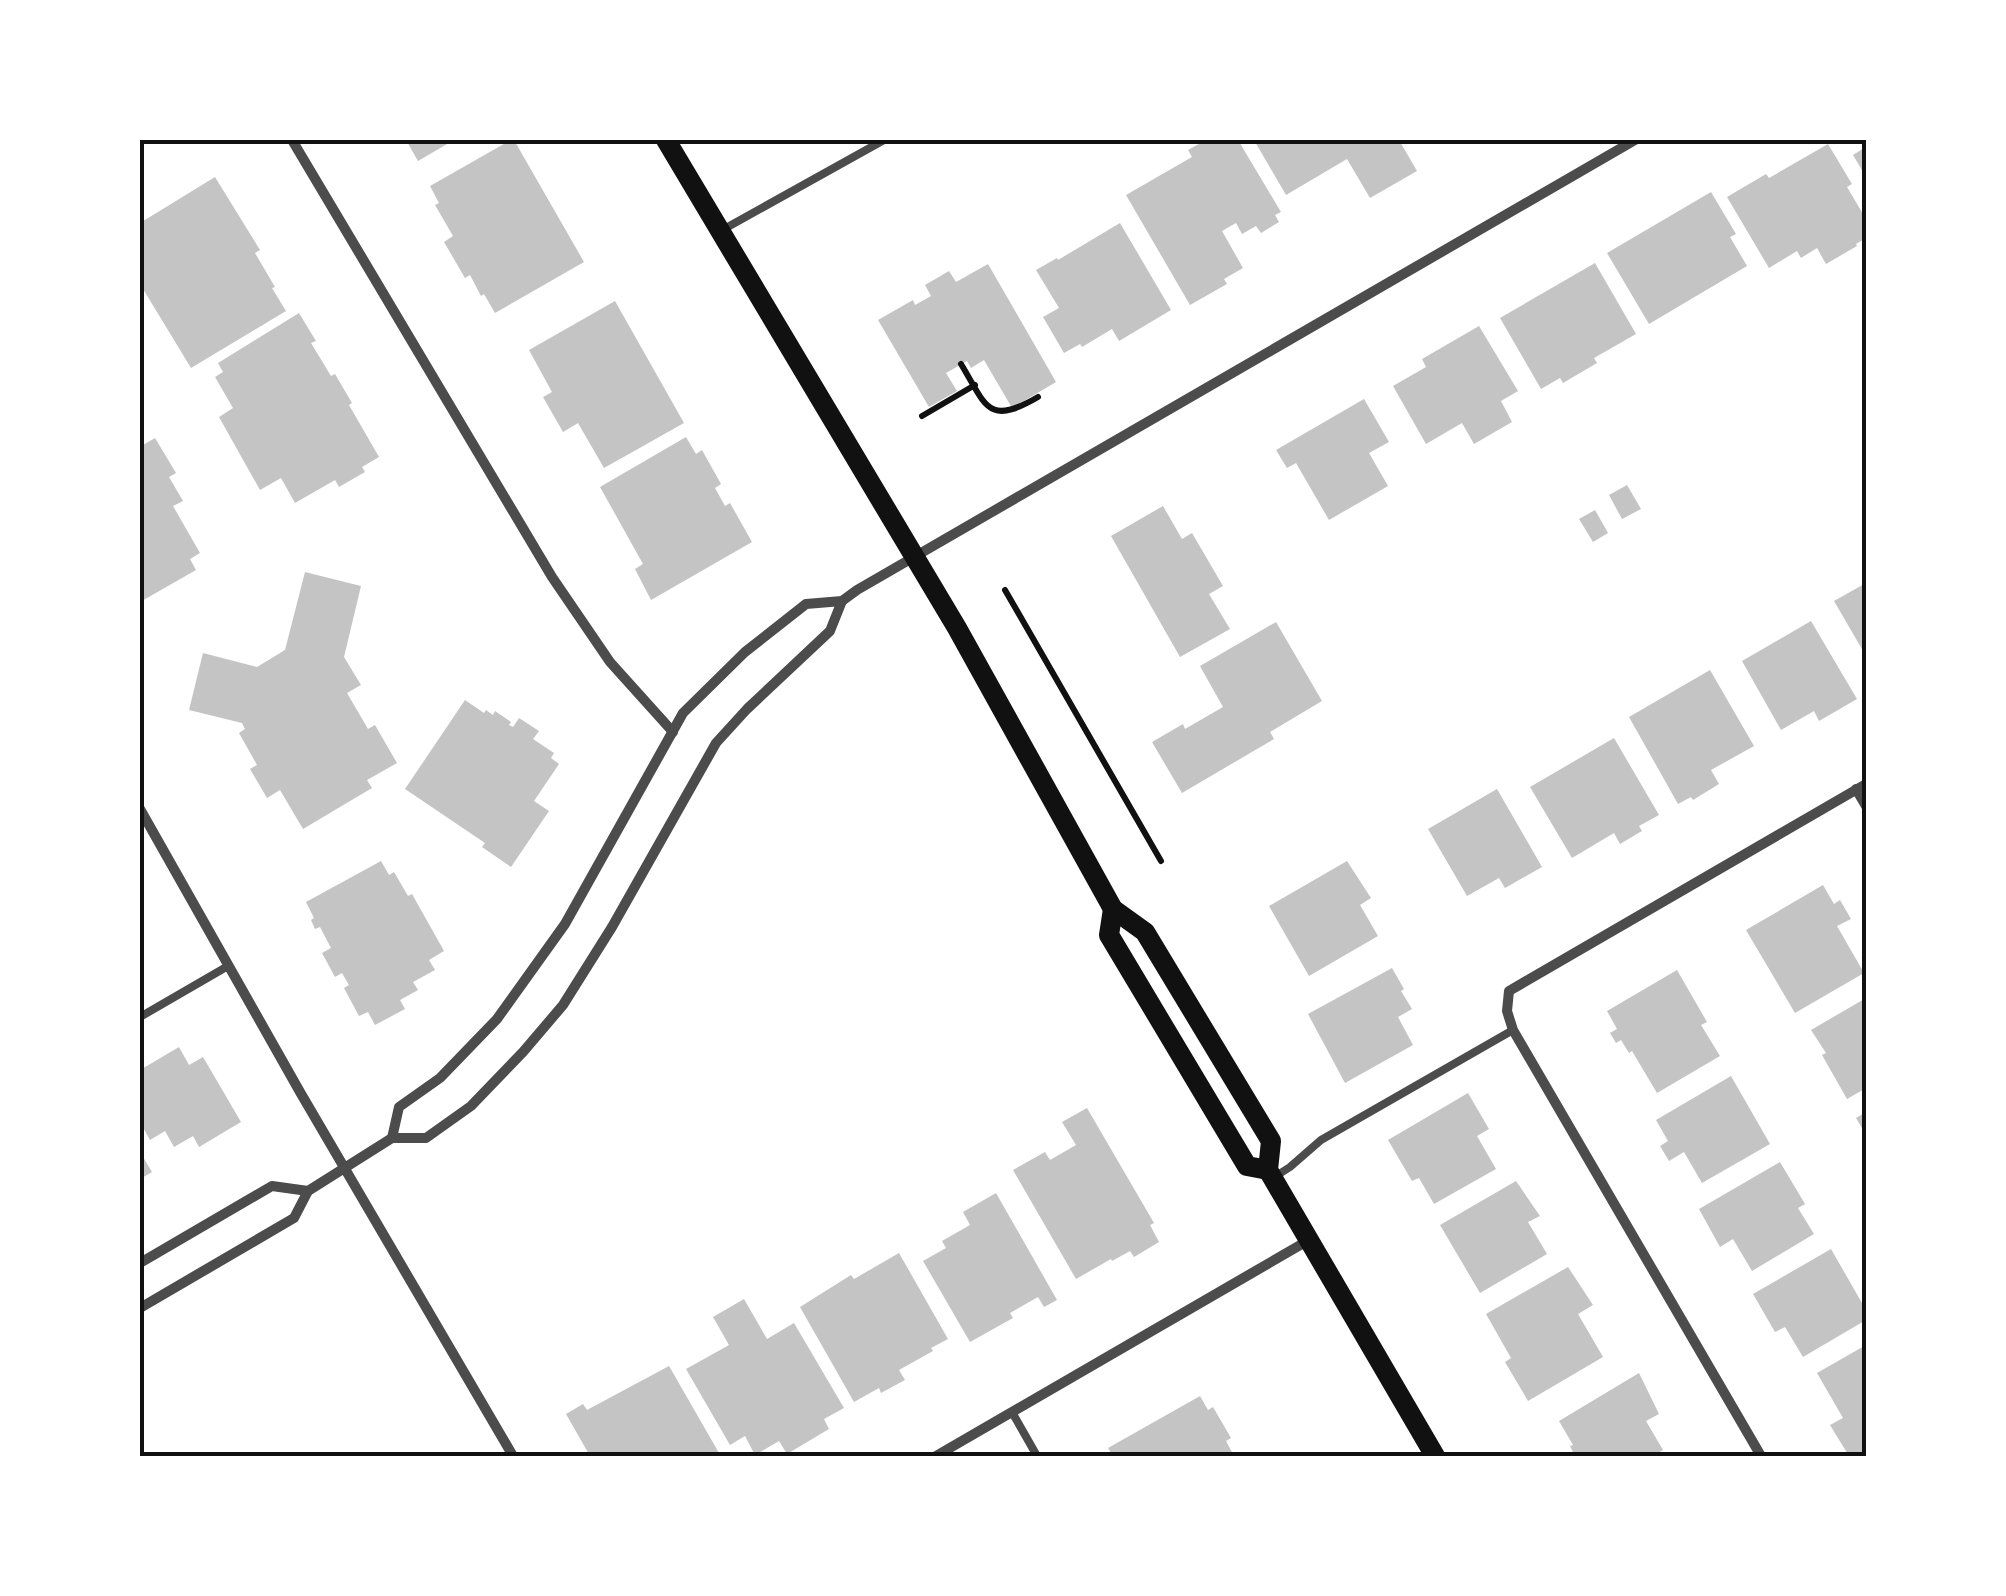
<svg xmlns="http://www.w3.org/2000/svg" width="2006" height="1596" viewBox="0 0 2006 1596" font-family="'Source Sans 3',sans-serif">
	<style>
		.building { fill: #c4c4c4 }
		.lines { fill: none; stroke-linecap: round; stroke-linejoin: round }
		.path { stroke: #111; stroke-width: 6 }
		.service { stroke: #4c4c4c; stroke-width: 8 }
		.minor { stroke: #4c4c4c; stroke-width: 10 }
		.secondary { stroke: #111; stroke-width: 20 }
		.neatline { fill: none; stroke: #111; stroke-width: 4 }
	</style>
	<rect width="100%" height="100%" fill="#fff"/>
	<g class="building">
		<path d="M406 140H454L418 161Z"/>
		<path d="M511 140H514L584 262 495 313 484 294 481 296 470 275 465 278 444 242 453 236 435 205 439 203 430 186Z"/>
		<path d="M1206 140H1212L1215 144 1222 140H1238L1281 212 1275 215 1279 222 1261 233 1256 226 1242 234 1236 223 1222 231 1243 268 1224 279 1227 284 1190 305 1126 195 1192 157 1188 150Z"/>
		<path d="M1254 140H1399L1417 171 1370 198 1347 159 1286 195Z"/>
		<path d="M1828 144 1852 184 1847 187 1866 219V238L1856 244 1857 246 1826 264 1817 248 1801 258 1797 251 1769 268 1727 197 1766 174 1769 178Z"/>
		<path d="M1866 147V177L1853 155Z"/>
		<path d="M215 177 260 250 255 253 275 287 272 288 286 311 191 368 140 284V223Z"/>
		<path d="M1711 192 1736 234 1730 237 1747 266 1649 324 1607 253Z"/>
		<path d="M1120 223 1171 310 1119 341 1112 329 1082 347 1080 344 1064 353 1043 317 1059 308 1036 270 1057 258 1058 260Z"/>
		<path d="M1595 263 1636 334 1594 358 1597 363 1563 383 1560 378 1541 389 1500 318Z"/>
		<path d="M988 264 1056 382 1012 408 984 360 971 368 967 361 946 373 957 391 929 407 878 320 913 300 915 305 931 296 925 285 949 271 956 282Z"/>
		<path d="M615 301 684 423 604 468 578 423 563 432 543 397 552 392 529 350Z"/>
		<path d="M299 313 316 341 311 343 331 376 335 374 352 403 349 405 379 457 362 467 365 472 339 487 335 480 295 503 281 478 260 490 219 417 233 408 215 377 223 372 218 363Z"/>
		<path d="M1479 326 1518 391 1501 401 1512 422 1474 444 1462 423 1426 444 1393 386 1426 367 1422 359Z"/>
		<path d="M1364 399 1389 442 1369 453 1388 486 1329 520 1296 463 1287 468 1276 450Z"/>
		<path d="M686 437 696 454 702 450 721 484 715 488 725 506 730 503 752 542 651 600 635 569 643 564 600 487Z"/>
		<path d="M155 438 176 473 169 477 183 501 173 506 200 553 190 559 196 570 140 602V440L143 445Z"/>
		<path d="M1627 485 1641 509 1622 519 1609 495Z"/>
		<path d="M1163 506 1182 539 1192 533 1223 586 1209 594 1230 629 1180 657 1111 536Z"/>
		<path d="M1595 510 1608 533 1593 542 1579 519Z"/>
		<path d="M305 572 361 586 344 657 361 685 347 693 368 729 375 725 397 763 367 780 372 788 303 829 280 790 267 798 250 769 257 765 239 733 245 729 242 723 189 710 203 653 257 667 285 650Z"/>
		<path d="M1866 583V656L1834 601Z"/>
		<path d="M1811 621 1857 699 1819 721 1814 711 1781 730 1742 661Z"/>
		<path d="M1276 622 1322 701 1270 732 1274 739 1182 793 1152 742 1183 724 1185 729 1223 707 1200 666Z"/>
		<path d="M1710 670 1754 746 1711 770 1719 784 1693 800 1691 797 1678 804 1629 717Z"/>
		<path d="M465 700 484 713 486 710 493 715 495 711 511 722 509 725 513 727 519 718 539 731 533 739 554 753 551 758 559 764 534 801 549 811 511 867 482 847 485 843 405 789Z"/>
		<path d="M1614 738 1659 815 1639 826 1642 831 1620 844 1614 833 1572 858 1530 787Z"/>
		<path d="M1497 789 1542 867 1505 888 1499 878 1467 896 1428 829Z"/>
		<path d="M381 861 389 875 394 872 408 896 412 894 444 951 429 960 435 970 413 982 418 990 400 1000 405 1009 375 1025 368 1012 359 1016 344 988 349 985 342 973 335 977 322 953 331 948 320 927 315 929 311 920 314 918 306 902Z"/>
		<path d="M1347 861 1371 898 1360 905 1378 936 1309 976 1269 906Z"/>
		<path d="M1823 885 1834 904 1840 900 1851 919 1837 926 1864 973 1795 1013 1746 930Z"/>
		<path d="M1392 968 1404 989 1401 991 1412 1009 1398 1017 1413 1045 1345 1083 1308 1014Z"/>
		<path d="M1677 970 1707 1022 1701 1025 1720 1056 1657 1093 1632 1051 1629 1053 1621 1040 1616 1043 1610 1033 1617 1029 1607 1011Z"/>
		<path d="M1866 998V1088L1847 1099 1822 1055 1826 1053 1811 1030Z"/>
		<path d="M179 1047 189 1065 203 1057 241 1122 199 1147 193 1136 174 1147 165 1131 150 1140 140 1122V1070Z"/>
		<path d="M1731 1076 1770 1144 1702 1183 1684 1152 1669 1161 1660 1146 1668 1141 1656 1120Z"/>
		<path d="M1468 1093 1489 1129 1477 1136 1496 1169 1434 1204 1419 1178 1412 1181 1388 1140Z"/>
		<path d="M1087 1108 1154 1223 1150 1225 1159 1242 1134 1257 1130 1251 1112 1261 1111 1259 1076 1279 1013 1170 1045 1152 1050 1160 1076 1145 1062 1122Z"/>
		<path d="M1866 1112V1135L1856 1118Z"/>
		<path d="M140 1152 152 1172 140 1179Z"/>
		<path d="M1780 1162 1805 1204 1798 1208 1814 1234 1752 1271 1733 1239 1720 1247 1699 1209Z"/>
		<path d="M1516 1181 1540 1216 1528 1222 1547 1254 1480 1293 1440 1225Z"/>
		<path d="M996 1193 1057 1300 1044 1307 1038 1297 1010 1313 1013 1318 970 1342 923 1261 946 1248 942 1241 970 1225 963 1212Z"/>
		<path d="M1831 1249 1866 1310V1320L1803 1357 1785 1327 1775 1332 1753 1294Z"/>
		<path d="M899 1253 948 1339 931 1348 933 1351 899 1370 905 1380 881 1393 879 1388 854 1402 800 1307 851 1275 854 1279Z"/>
		<path d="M1568 1267 1593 1305 1578 1314 1603 1357 1528 1401 1505 1362 1511 1358 1486 1314Z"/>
		<path d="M744 1299 767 1339 794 1323 844 1408 824 1419 829 1429 787 1454 779 1441 755 1455 745 1436 730 1445 686 1369 729 1345 713 1317Z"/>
		<path d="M1866 1345V1456H1849L1830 1425 1843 1418 1817 1373Z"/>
		<path d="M669 1366 719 1453 714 1456H590L566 1414 583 1404 587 1410Z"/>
		<path d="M1639 1373 1659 1414 1646 1421 1663 1450 1653 1456H1575L1570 1446 1573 1445 1559 1421Z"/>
		<path d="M1200 1396 1208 1410 1213 1407 1231 1438 1226 1441 1234 1456H1113L1108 1448Z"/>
	</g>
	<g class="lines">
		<g class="path">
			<path d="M961 364C986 405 987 427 1038 397"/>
			<path d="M922 416 975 385"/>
			<path d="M1005 590 1161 861"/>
		</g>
		<g class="service">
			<path d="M724 229 884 140"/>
			<path d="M140 1017 228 966"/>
			<path d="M1276 1176 1290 1167 1321 1140 1513 1030"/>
			<path d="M1012 1412 1037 1456"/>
		</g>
		<g class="minor">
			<path d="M292 140 552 577 610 662 673 732"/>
			<path d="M1856 789 1866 806"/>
			<path d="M140 809 300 1092 513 1456"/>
			<path d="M392 1138 399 1107 440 1078 497 1019 565 924 683 713 745 652 806 604 842 601 857 590 1635 140"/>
			<path d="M140 1263 272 1186 308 1191"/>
			<path d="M140 1308 294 1218 308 1191 392 1138H426L471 1106 523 1052 563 1005 612 927 716 743 747 709 830 631 842 601"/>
			<path d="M936 1456 1309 1240"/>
			<path d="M1761 1456 1513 1030 1507 1011 1509 991 1866 784"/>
		</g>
		<g class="secondary">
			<path d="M666 140 957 628 1113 909 1145 932 1271 1141 1268 1170 1435 1456"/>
			<path d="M1113 909 1109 935 1247 1166 1268 1170"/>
		</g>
	</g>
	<rect width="2006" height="1596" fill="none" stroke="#ffffff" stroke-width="285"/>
	<rect x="142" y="142" width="1722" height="1312" class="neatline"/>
</svg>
